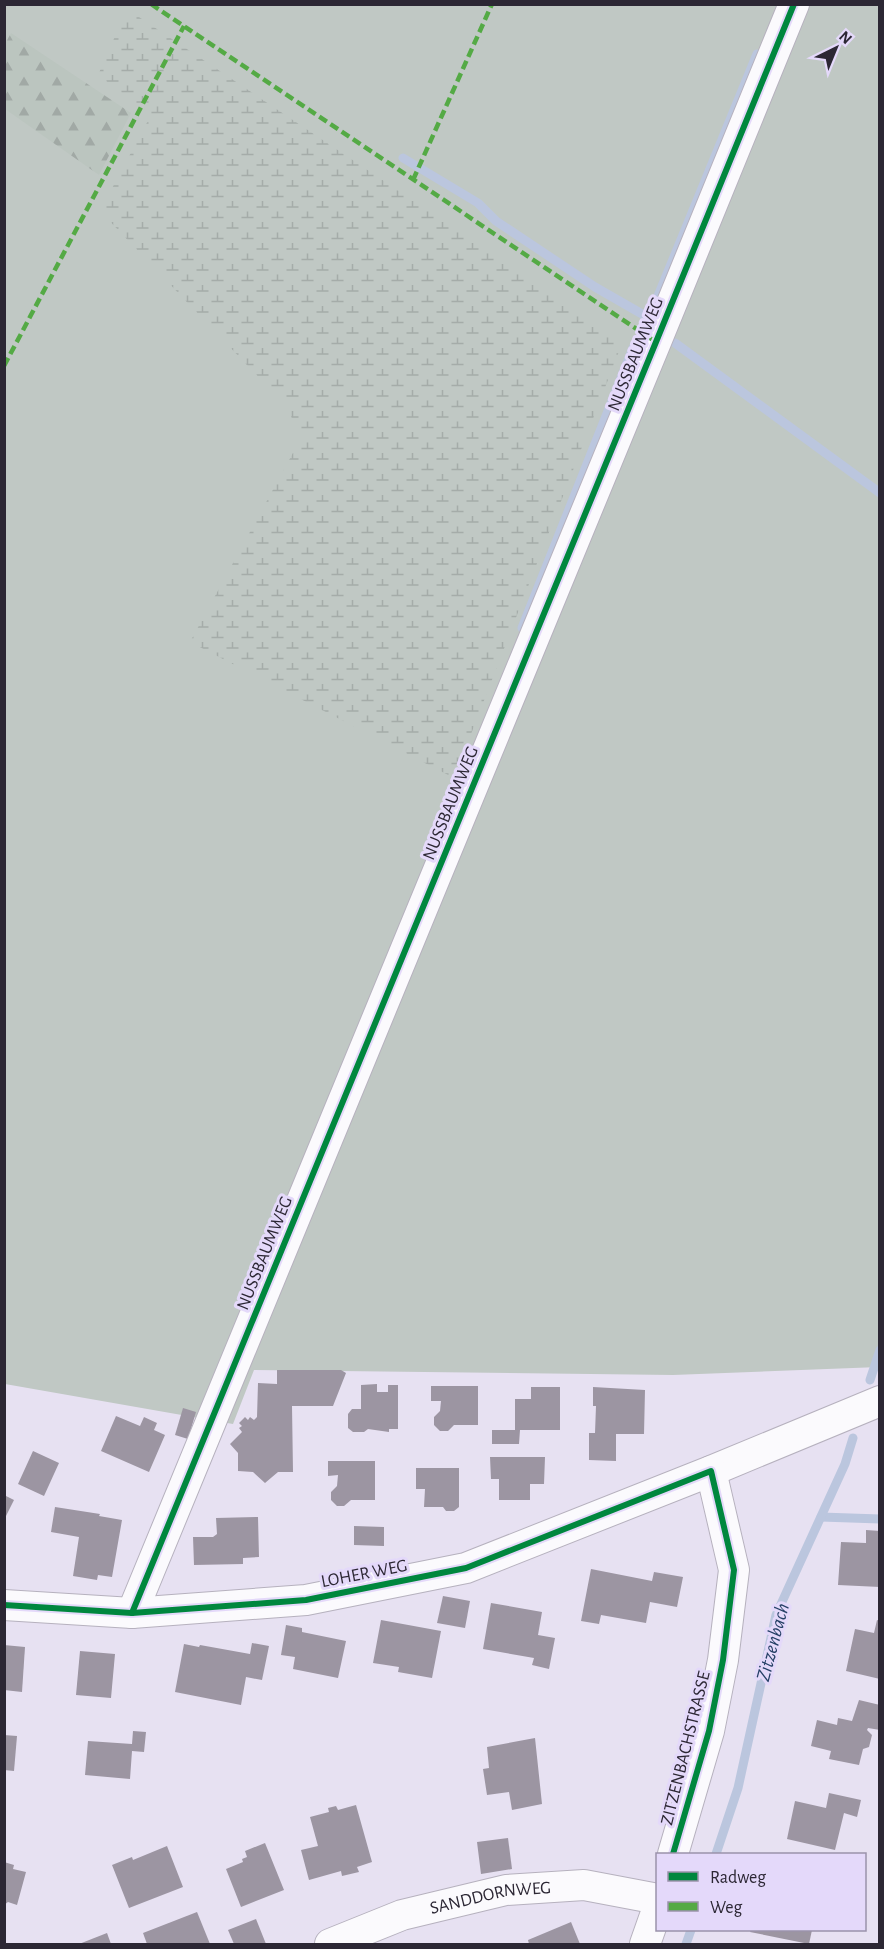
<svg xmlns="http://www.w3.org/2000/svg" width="884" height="1949" viewBox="0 0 884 1949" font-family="'Alegreya Sans',sans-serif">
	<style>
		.green { fill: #c0c8c4 }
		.forest { fill: url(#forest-firs) }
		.wetland { fill: url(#wetland-marsh) }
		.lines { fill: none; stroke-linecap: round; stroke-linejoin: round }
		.stream { stroke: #bbc6de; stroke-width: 9 }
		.building { fill: #9c95a2 }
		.minor-casing { stroke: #b6b1be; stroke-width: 32 }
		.minor { stroke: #fbfafd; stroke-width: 30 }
		.quiet { stroke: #54aa45; stroke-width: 4.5; stroke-dasharray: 9 4.5; stroke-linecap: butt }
		.cycleway-casing { stroke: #e4d9fa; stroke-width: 10 }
		.cycleway { stroke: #00873e; stroke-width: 6 }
		.labels { text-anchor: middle; stroke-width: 6; stroke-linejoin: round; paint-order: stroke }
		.street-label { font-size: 18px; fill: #2c2734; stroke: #e4d9fa }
		.water-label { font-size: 20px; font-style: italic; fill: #243f65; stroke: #e4d9fa }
	</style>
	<defs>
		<pattern id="forest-firs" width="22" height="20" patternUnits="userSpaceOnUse" patternTransform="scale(1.5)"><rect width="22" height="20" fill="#bbc5bf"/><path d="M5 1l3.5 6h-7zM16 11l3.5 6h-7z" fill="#a1a9a5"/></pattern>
		<pattern id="wetland-marsh" width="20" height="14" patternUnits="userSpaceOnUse" patternTransform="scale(1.5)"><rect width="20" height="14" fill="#c0c8c4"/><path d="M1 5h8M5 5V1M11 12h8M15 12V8" fill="none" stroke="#a5aca9"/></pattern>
	</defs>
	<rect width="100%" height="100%" fill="#e7e1f2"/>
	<path class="green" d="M4 5H879V1367L673 1375 254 1370 233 1424 5 1384Z"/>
	<path class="forest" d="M11 33 131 113 99 175 5 109V44Z"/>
	<path class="wetland" d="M127 9 623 341 454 778 190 642 300 440 288 408 100 211 151 115 98 75Z"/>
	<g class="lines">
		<g class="stream">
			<path d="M403 158 478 203 496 221 595 287 649 318 757 54"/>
			<path d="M675 343 880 493"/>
			<path d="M522 628 633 348"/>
			<path d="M870 1380 880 1350"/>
			<path d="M821 1517 880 1519"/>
			<path d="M716 1854 738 1788 776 1615 845 1464 853 1438"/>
			<path d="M686 1944 691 1930"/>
		</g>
	</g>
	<g class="building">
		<path d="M277 1370H341L346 1373 333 1406H292L293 1472H278L265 1483 253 1472 238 1471V1453L230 1444 242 1432 239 1428 242 1426 239 1423 245 1417 248 1420 250 1417 254 1420 257 1417 258 1383 277 1384Z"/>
		<path d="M377 1384V1392H388V1385H398V1429H389V1432L368 1429 364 1432H353L348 1428V1414L352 1409H361V1385Z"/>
		<path d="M431 1386H478V1425H454L448 1431H440L434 1425V1417L440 1411 441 1401H431Z"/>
		<path d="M531 1387H560V1430H520L519 1444H492V1430H515V1399H531Z"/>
		<path d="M593 1387 645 1390 644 1434H616V1461L589 1460V1433H595L596 1406H593Z"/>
		<path d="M183 1408 196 1412 188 1439 175 1435Z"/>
		<path d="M116 1416 140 1426 144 1417 157 1423 154 1430 165 1435 149 1472 101 1451Z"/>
		<path d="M33 1451 59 1463 44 1496 18 1484Z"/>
		<path d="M490 1457H545L544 1484H530V1500H499V1479H491Z"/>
		<path d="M328 1461H375V1500H351L344 1506H337L331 1500V1492L337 1486 338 1475 328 1476Z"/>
		<path d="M416 1468H459V1507L454 1511H446L443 1507H424L425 1489H416Z"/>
		<path d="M4 1495 14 1500 4 1520Z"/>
		<path d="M55 1507 100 1514 99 1516 122 1520 112 1577 98 1575 97 1580 73 1576 79 1537 51 1532Z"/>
		<path d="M258 1517 259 1557 243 1558V1564L194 1565 193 1537H213L217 1534 216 1518Z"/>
		<path d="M354 1526 384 1527V1546L354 1545Z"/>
		<path d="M866 1530 880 1531V1587L838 1585 841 1542 866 1543Z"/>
		<path d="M591 1569 652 1581 654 1572 683 1577 677 1607 650 1602 646 1623 601 1615 599 1624 581 1621Z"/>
		<path d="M443 1596 470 1601 465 1628 437 1623Z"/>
		<path d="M491 1603 542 1612 538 1635 555 1638 549 1669 532 1665 534 1658 483 1649Z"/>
		<path d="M381 1620 441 1631 432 1678 398 1672 399 1667 373 1663Z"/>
		<path d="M877 1620 880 1621V1679L846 1671 855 1629 874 1633Z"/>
		<path d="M286 1625 302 1628V1632L346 1641 338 1678 293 1669 295 1657 281 1655Z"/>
		<path d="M252 1643 269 1646 262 1680 246 1677 241 1705 175 1692 184 1644 199 1647 200 1645 250 1654Z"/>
		<path d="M4 1645 25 1647 22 1692 4 1690Z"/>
		<path d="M80 1651 115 1654 111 1698 76 1695Z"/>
		<path d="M859 1700 880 1705V1730L868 1728 867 1730 872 1735 869 1747 863 1749 859 1765 829 1759 831 1751 811 1746 817 1720 837 1725 838 1718 852 1721Z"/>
		<path d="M133 1731 146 1732 144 1752 132 1751 130 1779 85 1775 88 1741 132 1744Z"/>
		<path d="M4 1735 17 1736 14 1771 4 1770Z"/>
		<path d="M535 1738 542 1804 512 1810 509 1792 487 1795 483 1769 489 1768 487 1747Z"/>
		<path d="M829 1793 861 1800 857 1817 844 1813 835 1850 787 1839 795 1801 826 1808Z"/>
		<path d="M356 1805 372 1862 357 1867 359 1872 342 1876 341 1871 309 1880 301 1850 318 1846 310 1817 329 1812 328 1808 336 1806 338 1810Z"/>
		<path d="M508 1838 512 1869 481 1874 477 1842Z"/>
		<path d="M265 1843 284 1890 241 1907 226 1869 243 1862 242 1859 247 1857 245 1851Z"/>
		<path d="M167 1846 183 1887 129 1908 112 1865 132 1857 133 1860Z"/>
		<path d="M4 1862 14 1865 13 1869 26 1872 17 1905 8 1902 4 1905Z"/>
		<path d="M197 1912 210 1944H147L143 1933Z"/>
		<path d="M256 1919 266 1944H234L228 1930Z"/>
		<path d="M571 1922 580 1944H529L528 1940Z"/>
		<path d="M751 1930H812L809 1944 750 1932Z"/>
		<path d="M107 1933 111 1944H79Z"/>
	</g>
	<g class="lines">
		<defs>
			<g id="minor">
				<path d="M4 1605 132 1613 306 1600 466 1568 711 1471 880 1401"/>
				<path d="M132 1613 656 342 794 4"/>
				<path d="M673 1854 709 1731 723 1660 734 1570 711 1471"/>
				<path id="s1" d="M330 1944 402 1915 506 1890 584 1885 658 1899"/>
				<path d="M645 1944 658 1907"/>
			</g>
		</defs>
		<use href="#minor" class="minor-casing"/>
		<use href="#minor" class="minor"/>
		<g class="quiet">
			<path d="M151 4 656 342"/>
			<path d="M413 180 492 4"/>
			<path d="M4 366 184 26"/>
		</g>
		<defs>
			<g id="cycleway">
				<path d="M4 1605 132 1613 306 1600 466 1568 711 1471 734 1570 723 1660 709 1731 673 1854"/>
				<path d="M132 1613 656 342 794 4"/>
			</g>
		</defs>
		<use href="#cycleway" class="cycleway-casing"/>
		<use href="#cycleway" class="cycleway"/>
	</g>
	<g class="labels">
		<g class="street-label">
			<text transform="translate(635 354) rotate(-68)" y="6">NUSSBAUMWEG</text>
			<text transform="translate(450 803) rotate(-68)" y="6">NUSSBAUMWEG</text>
			<text transform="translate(264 1253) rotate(-68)" y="6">NUSSBAUMWEG</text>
			<text transform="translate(364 1573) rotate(-11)" y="6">LOHER WEG</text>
			<text transform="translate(685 1748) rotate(-76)" y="6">ZITZENBACHSTRASSE</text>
			<text dy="6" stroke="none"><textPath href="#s1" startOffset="168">SANDDORNWEG</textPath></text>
		</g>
		<g class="water-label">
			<text transform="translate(772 1642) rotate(-75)" y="7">Zitzenbach</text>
		</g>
	</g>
	<rect width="884" height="1949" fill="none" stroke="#2c2734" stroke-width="12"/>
	<rect x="656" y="1853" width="210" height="78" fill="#e4d9fa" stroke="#9a92ab" stroke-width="1.5"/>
	<rect x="668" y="1872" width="30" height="9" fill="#00873e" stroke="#9a92ab" stroke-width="1.5"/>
	<text x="710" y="1883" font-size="18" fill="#2c2734">Radweg</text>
	<rect x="668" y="1902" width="30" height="9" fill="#54aa45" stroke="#9a92ab" stroke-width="1.5"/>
	<text x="710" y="1913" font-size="18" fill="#2c2734">Weg</text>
	<g transform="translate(836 48) rotate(43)" stroke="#e4d9fa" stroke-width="4.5" paint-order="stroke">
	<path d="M0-4.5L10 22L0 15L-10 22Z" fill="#2c2734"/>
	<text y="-9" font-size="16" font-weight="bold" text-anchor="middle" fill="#2c2734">N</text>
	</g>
</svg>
